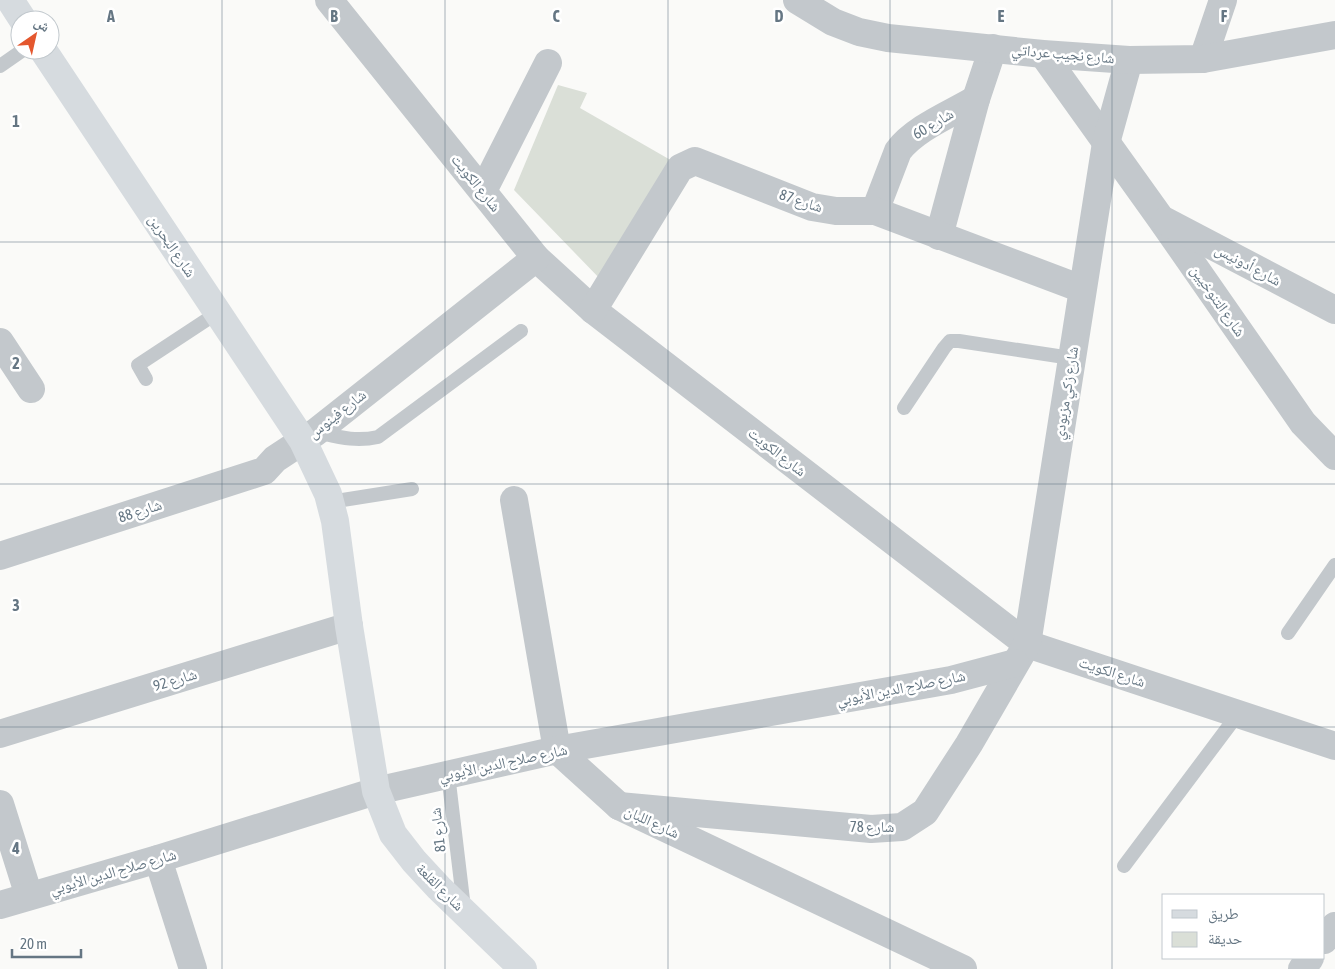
<svg xmlns="http://www.w3.org/2000/svg" width="1335" height="969" viewBox="0 0 1335 969" font-family="'Asap Condensed','Noto Naskh Arabic',sans-serif">
	<style>
		.green { fill: #dadfd7 }
		.lines { fill: none; stroke-linecap: round; stroke-linejoin: round }
		.service { stroke: #c3c8cc; stroke-width: 14 }
		.minor { stroke: #c3c8cc; stroke-width: 28 }
		.tertiary { stroke: #c3c8cc; stroke-width: 28 }
		.secondary { stroke: #d6dbdf; stroke-width: 28 }
		.grid { fill: none; stroke: #657683; stroke-width: 1; stroke-opacity: 0.55 }
		.labels { text-anchor: middle; stroke-width: 5; stroke-linejoin: round; paint-order: stroke }
		.street-label { font-size: 15px; fill: #657683; stroke: #fff }
		.grid-label { font-size: 16px; text-anchor: middle; font-weight: bold; fill: #657683; stroke: #fff; stroke-width: 5; stroke-linejoin: round; paint-order: stroke }
	</style>
	<rect width="100%" height="100%" fill="#fafaf8"/>
	<path class="green" d="M558 85 587 93 580 108 674 162 604 283 514 190Z"/>
	<g class="lines">
		<g class="service">
			<path d="M0 66 23 50"/>
			<path d="M146 379 138 365 217 313"/>
			<path d="M904 408 944 348 950 341H959L1071 358"/>
			<path d="M317 432C339 437 355 442 378 437L521 331"/>
			<path d="M330 502 412 489"/>
			<path d="M1288 633 1335 565"/>
			<path d="M448 774 464 908"/>
			<path d="M1124 866 1238 714"/>
		</g>
		<g class="minor">
			<path d="M329 0 536 258 593 310 1027 644 1335 746"/>
			<path d="M1043 54 1161 219 1303 423 1335 456"/>
			<path d="M1203 59 1223 0"/>
			<path d="M483 191 548 63"/>
			<path d="M875 211 898 151C915 128 951 114 976 99"/>
			<path d="M1165 221 1335 310"/>
			<path d="M939 236 976 99 993 48"/>
			<path d="M593 310 680 168 695 161 812 207 836 211H875L1082 289"/>
			<path d="M0 342 31 389"/>
			<path d="M514 500 557 750 619 806 963 969"/>
			<path d="M0 556 264 471 275 459 316 432 536 258"/>
			<path d="M0 734 349 626"/>
			<path d="M0 804 29 896"/>
			<path d="M619 806 871 829 902 827 925 812 969 744 1027 644 1106 143 1129 60"/>
			<path d="M158 859 193 969"/>
			<path d="M0 905 158 859 376 791 557 750 951 680 1015 663"/>
			<path d="M1324 940 1335 926"/>
			<path d="M1302 969 1310 958"/>
		</g>
		<path class="tertiary" d="M797 0 833 22 859 32 888 38 1043 54 1129 60 1203 59 1335 35"/>
		<g class="secondary">
			<path d="M10 0 23 20"/>
			<path d="M43 50 303 441 328 494 335 521 349 626 376 791 393 834 414 861 439 888 523 969"/>
		</g>
	</g>
	<path class="grid" d="M222 0V969M445 0V969M668 0V969M890 0V969M1112 0V969M0 242H1335M0 484H1335M0 727H1335"/>
	<g class="labels">
		<g class="street-label">
			<text transform="translate(1063 54) rotate(5)" y="5">شارع نجيب عرداتي</text>
			<text transform="translate(933 124) rotate(-31)" y="5">شارع 60</text>
			<text transform="translate(476 183) rotate(51)" y="5">شارع الكويت</text>
			<text transform="translate(801 201) rotate(18)" y="5">شارع 87</text>
			<text transform="translate(172 246) rotate(56)" y="5">شارع البحرين</text>
			<text transform="translate(1248 265) rotate(28)" y="5">شارع أدونيس</text>
			<text transform="translate(1218 301) rotate(55)" y="5">شارع التنوخيين</text>
			<text transform="translate(1066 393) rotate(-81)" y="5">شارع زكي مزبودي</text>
			<text transform="translate(337 414) rotate(-38)" y="5">شارع فينوس</text>
			<text transform="translate(777 452) rotate(38)" y="5">شارع الكويت</text>
			<text transform="translate(140 511) rotate(-18)" y="5">شارع 88</text>
			<text transform="translate(1112 672) rotate(18)" y="5">شارع الكويت</text>
			<text transform="translate(175 680) rotate(-17)" y="5">شارع 92</text>
			<text transform="translate(901 688) rotate(-11)" y="5">شارع صلاح الدين الأيوبي</text>
			<text transform="translate(503 763) rotate(-12)" y="5">شارع صلاح الدين الأيوبي</text>
			<text transform="translate(652 822) rotate(25)" y="5">شارع اللبان</text>
			<text x="872" y="832">شارع 78</text>
			<text transform="translate(438 830) rotate(-97)" y="5">شارع 81</text>
			<text transform="translate(113 872) rotate(-16)" y="5">شارع صلاح الدين الأيوبي</text>
			<text transform="translate(440 887) rotate(45)" y="5">شارع القلعة</text>
		</g>
	</g>
	<g class="grid-label">
		<text x="111" y="22">A</text>
		<text x="334" y="22">B</text>
		<text x="556" y="22">C</text>
		<text x="779" y="22">D</text>
		<text x="1001" y="22">E</text>
		<text x="1224" y="22">F</text>
		<text x="16" y="127">1</text>
		<text x="16" y="369">2</text>
		<text x="16" y="611">3</text>
		<text x="16" y="854">4</text>
	</g>
	<rect x="1162" y="894" width="162" height="65" fill="#ffffff" stroke="#c1c8cd"/>
	<rect x="1172" y="910" width="25" height="8" fill="#d6dbdf" stroke="#c1c8cd"/>
	<text x="1208" y="919" font-size="15" fill="#657683">طريق</text>
	<rect x="1172" y="932" width="25" height="15" fill="#dadfd7" stroke="#c1c8cd"/>
	<text x="1208" y="944" font-size="15" fill="#657683">حديقة</text>
	<g transform="translate(35 35) rotate(34)"><circle r="24" fill="#ffffff" stroke="#c1c8cd"/>
	<path d="M0-4L9 19L0 12L-9 19Z" fill="#e4572e"/>
	<text y="-8" font-size="14" font-weight="bold" text-anchor="middle" fill="#657683">ش</text>
	</g>
	<path d="M12 949v8h69v-8" fill="none" stroke="#657683" stroke-width="2.5"/>
	<text x="20" y="949" font-size="15" fill="#657683" stroke="#ffffff" stroke-width="4" paint-order="stroke">20 m</text>
</svg>
